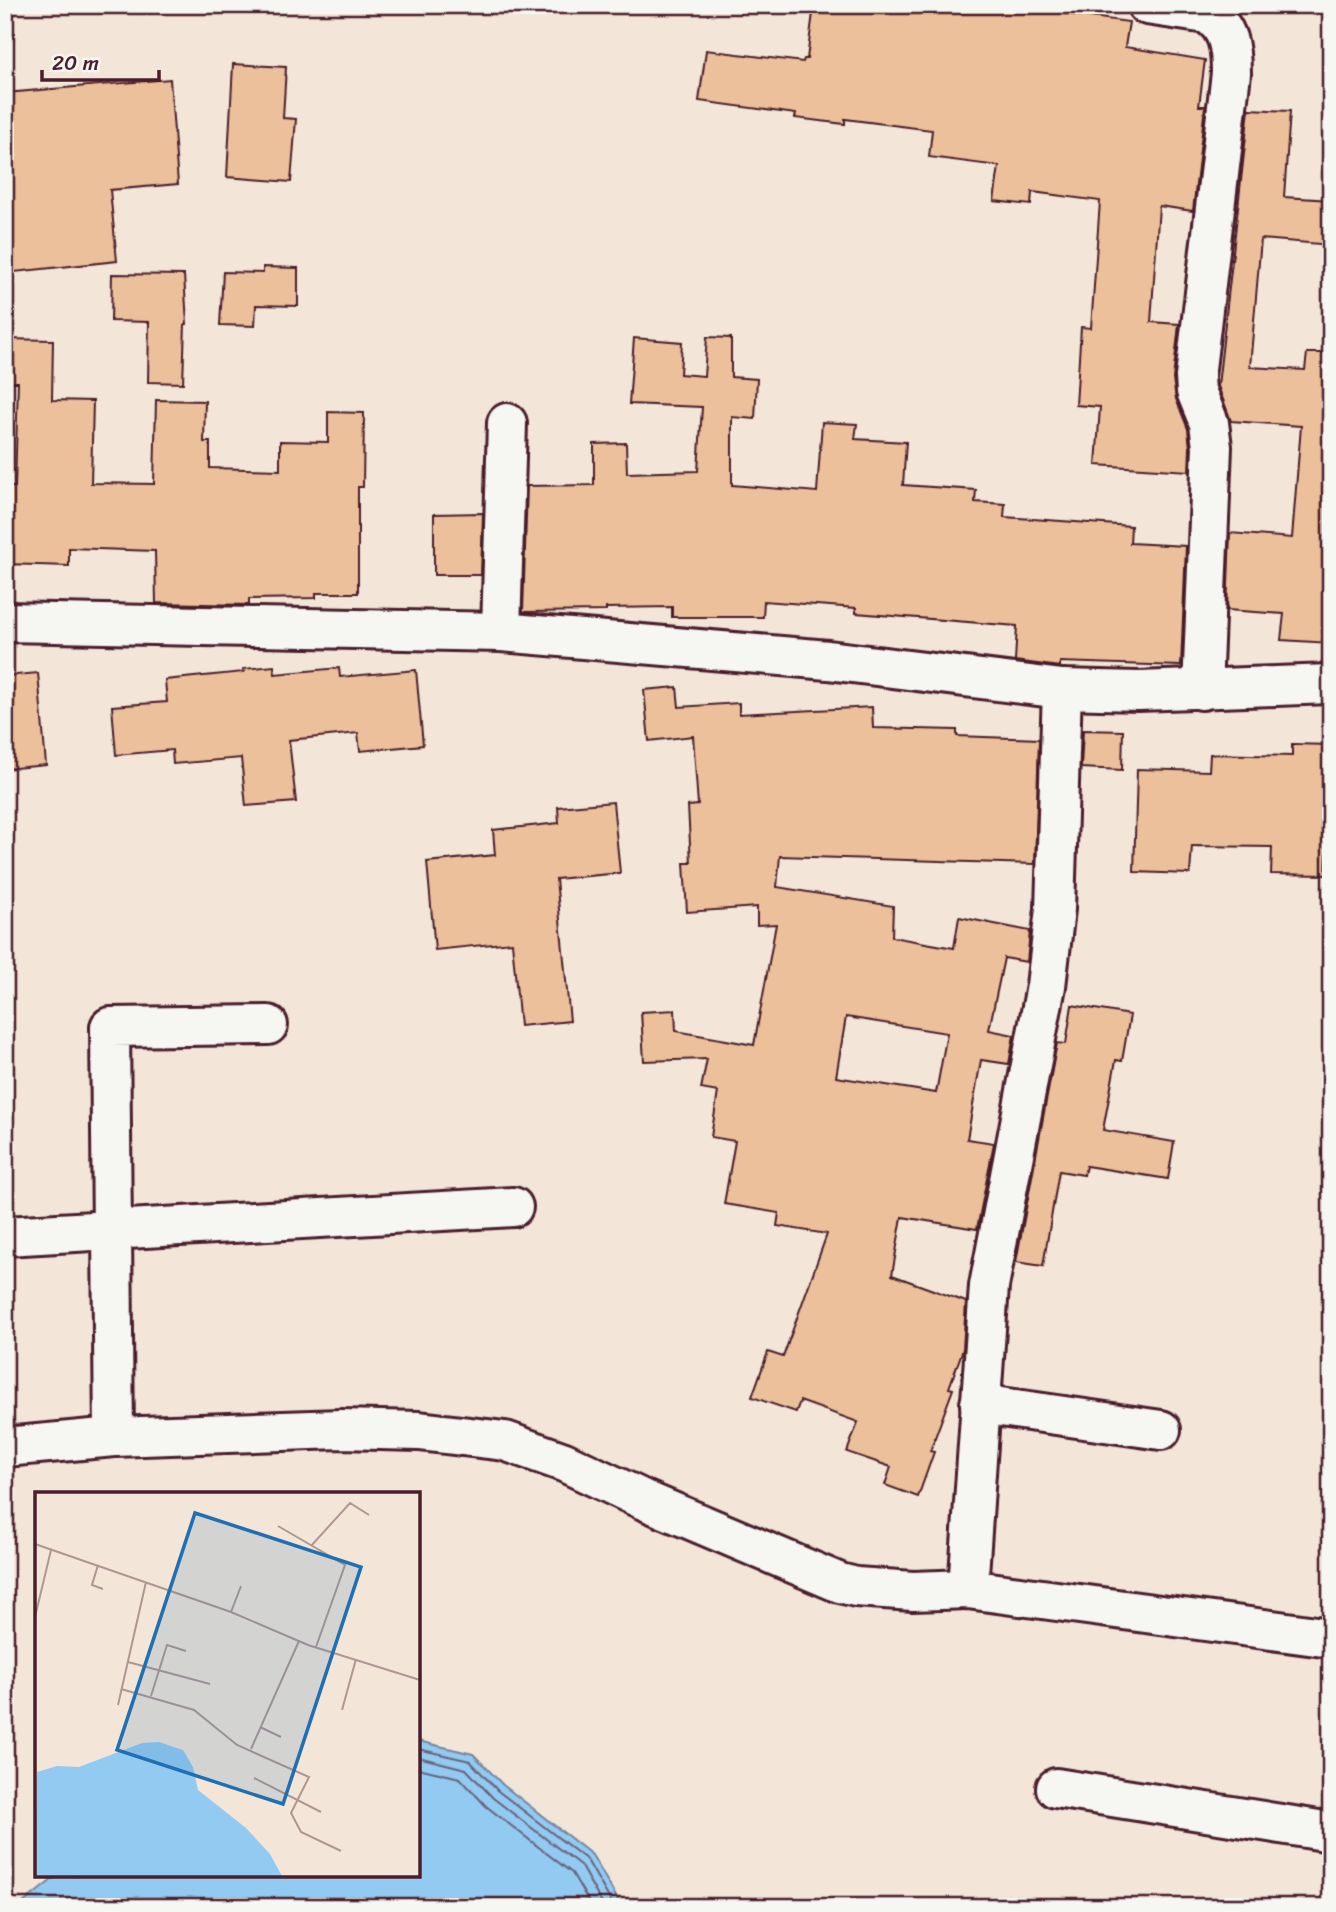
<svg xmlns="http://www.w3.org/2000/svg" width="1336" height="1912" viewBox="0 0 1336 1912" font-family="Sriracha,sans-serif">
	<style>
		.water { fill: #92caf1; stroke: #7586a2; stroke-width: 2 }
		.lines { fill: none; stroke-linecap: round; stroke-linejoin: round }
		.shore { stroke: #67637a; stroke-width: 2 }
		.building { fill: #ebc09b; stroke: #4a1f2b; stroke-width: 2; fill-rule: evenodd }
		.minor-casing { stroke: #4a1f2b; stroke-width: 44 }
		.minor { stroke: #f6f6f2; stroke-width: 38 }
		.inset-road { fill: none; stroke: #af9693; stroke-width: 2 }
		.view { fill: #1f6fb2; fill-opacity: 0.15; stroke: #1f6fb2; stroke-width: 3.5 }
		.inset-edge { fill: none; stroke: #4a1f2b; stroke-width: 3.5 }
	</style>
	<rect width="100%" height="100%" fill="#f3e6d8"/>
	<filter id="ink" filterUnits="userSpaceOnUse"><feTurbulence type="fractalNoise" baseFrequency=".0143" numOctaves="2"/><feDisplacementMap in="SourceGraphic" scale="14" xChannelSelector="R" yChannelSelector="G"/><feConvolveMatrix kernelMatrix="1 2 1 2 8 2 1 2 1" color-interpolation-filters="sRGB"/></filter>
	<g filter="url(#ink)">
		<path class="water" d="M418 1741 473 1754 503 1785 592 1855 622 1907H18L58 1875H418Z"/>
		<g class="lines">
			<g class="shore">
				<path d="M418 1749 470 1761 498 1791 587 1860 614 1907"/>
				<path d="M418 1757 466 1769 493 1798 580 1865 604 1907"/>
				<path d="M418 1768 460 1778 486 1806 572 1873 592 1907"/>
			</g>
		</g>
		<g class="building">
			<path d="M814 5H1000L1129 22 1125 47 1205 60 1199 106H1205L1193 211 1159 206 1151 322 1179 324 1173 379 1176 399 1188 429 1190 448 1189 471 1096 465 1100 407 1076 405 1081 327 1091 328 1100 201 1032 192 1031 205 994 201 999 166 929 157 932 130 845 119V124L795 118 796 114 699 101 706 50 803 62 804 59H807Z"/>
			<path d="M233 64 286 67 283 118 296 119 291 182 227 177Z"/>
			<path d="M170 79 178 184 110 190 117 261 5 273V93Z"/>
			<path d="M1249 109 1290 111 1284 197 1331 200V245L1261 239 1250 367 1305 370 1307 353H1331V505L1324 602H1331V643L1281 640 1284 614 1227 610 1230 533 1292 538 1301 426 1231 421 1218 386Z"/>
			<path d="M263 267 298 268V306L256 305 255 326 220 325 223 272 263 273Z"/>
			<path d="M112 274 184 275 187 324H185L183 383 148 382 149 322 111 321Z"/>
			<path d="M707 337 731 338V377L757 379 755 419 732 417V485L817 492 822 422 857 424 855 439 906 442 903 485 976 490 975 502 1005 504 1004 517 1131 526 1130 543 1186 546 1181 666 1060 662V667L1015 661 1017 626 856 613V608L764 601 763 617H672V607L606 608V611L523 612 527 486 594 485V444L626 443 627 473 698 471 702 407 629 404 634 338 682 342 680 374 704 376Z"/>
			<path d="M5 339 53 340 52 400 93 401 91 483 154 484 156 400 205 401 204 442H210V468L280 470V441L328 442V412L364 413 363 487H358V593H316V598L249 599V605L156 603 155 551 69 548V566L5 564 6 487H15L18 382H5Z"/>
			<path d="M483 513 481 575H434V514Z"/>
			<path d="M274 666 275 674 339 668 340 677 416 670 423 745 360 751 358 733 289 740 296 802 246 806 241 758 173 764 172 750 116 755 112 706 167 702 165 680 244 672 243 669Z"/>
			<path d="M38 673 46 765 5 769V676Z"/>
			<path d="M677 687 679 707 739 703V714L872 707 873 728 957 730V736L1039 739 1035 864 780 856 777 887 893 906 892 937 954 948 959 917 1030 931 1027 962 1004 958 989 1030 1014 1035 1009 1064 981 1060 967 1139 994 1143 977 1229 902 1217 892 1275 966 1302 963 1349 949 1388 953 1389 930 1451 934 1452 918 1497 885 1485 891 1467 847 1452 858 1422 800 1401 796 1412 752 1397 768 1352 783 1357 827 1234 777 1226 779 1213 724 1204 735 1141 711 1137 718 1092 701 1089 707 1059 644 1061 641 1012 675 1010 676 1031 754 1045 776 924 757 925V907L687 912 684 863H691L688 806 698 805 693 736 649 741 644 690ZM846 1017 947 1033 936 1093 836 1077Z"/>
			<path d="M1083 730 1123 731 1122 770 1081 768Z"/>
			<path d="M1292 744 1331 745V801H1329L1326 875 1271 874 1272 847 1192 846 1190 874 1134 872 1137 769 1209 771 1210 754 1292 756Z"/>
			<path d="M613 802 620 873 556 879 570 1021 520 1026 512 942 435 950 427 862 495 855 493 830 559 823 558 807Z"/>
			<path d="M1072 1005 1130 1015 1122 1061 1116 1060 1103 1130 1174 1142 1168 1179 1086 1166 1084 1175 1059 1171 1043 1266 1016 1262 1057 1043 1066 1044Z"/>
		</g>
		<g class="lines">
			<defs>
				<g id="minor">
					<path d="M1147 5 1207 14C1229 27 1231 49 1231 73L1195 377 1196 391 1209 423 1212 447 1202 690"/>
					<path d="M5 622 501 632 828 660 1062 689 1138 691 1331 684"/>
					<path d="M501 632 507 423"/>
					<path d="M5 1236 513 1207"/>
					<path d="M980 1404 1161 1430"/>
					<path d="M114 1437 110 1027 268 1025"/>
					<path d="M5 1447 114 1437 341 1429 419 1431 505 1441 564 1462 644 1500 840 1583 856 1587 913 1591 968 1589 1331 1638"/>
					<path d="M968 1589 989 1286 1046 986 1055 909 1062 689"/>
					<path d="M1056 1788 1331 1832"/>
				</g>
			</defs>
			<use href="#minor" class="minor-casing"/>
			<use href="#minor" class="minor"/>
		</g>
	</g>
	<g transform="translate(35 1492)">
		<rect width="385" height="385" fill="#f3e6d8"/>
		<path d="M124 250 148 258 158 275 163 298 211 336 235 362 247 384H0L2 280 22 274 44 275 107 251Z" fill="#92caf1"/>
		<path class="inset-road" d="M243 34 310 73 281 155M0 52 196 120 273 153 385 188M276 54 315 11 334 23M63 73 57 93 68 97M196 120 206 94M0 125 16 58M93 170 175 192M86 197 159 218 202 253 274 285 256 321 266 340 306 359M116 204 132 153 151 159M83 213 111 90M307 218 321 167M225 235 246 245M216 257 264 149M219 286 286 320"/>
		<path class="view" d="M160 21 326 75 248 312 82 258Z"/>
		<rect width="385" height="385" class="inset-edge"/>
	</g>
	<rect width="1336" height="1912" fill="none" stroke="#f6f6f2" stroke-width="28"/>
	<rect x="14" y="14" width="1308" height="1884" fill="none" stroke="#4a1f2b" stroke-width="2.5" filter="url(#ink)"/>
	<path d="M42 70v10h117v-10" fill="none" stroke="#4a1f2b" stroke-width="3.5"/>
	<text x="52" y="70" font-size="21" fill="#4a1f2b" stroke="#f6f6f2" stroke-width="5" paint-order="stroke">20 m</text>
</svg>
